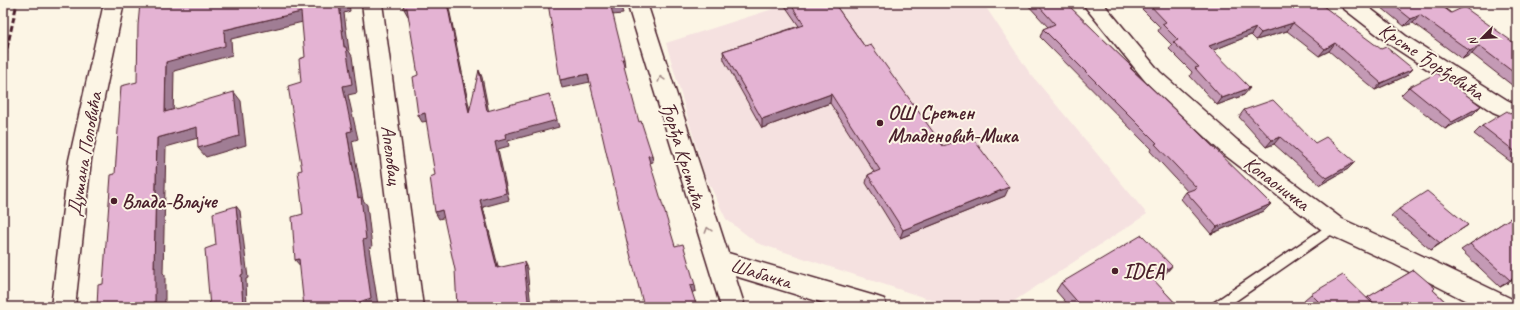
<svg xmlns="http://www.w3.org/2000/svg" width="1520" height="310" viewBox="0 0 1520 310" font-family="Caveat,sans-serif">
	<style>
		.built { fill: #f5e1e0 }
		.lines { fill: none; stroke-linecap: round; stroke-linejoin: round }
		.lane-casing { stroke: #4a1f2b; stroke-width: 3 }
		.street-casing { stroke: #4a1f2b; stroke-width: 3 }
		.secondary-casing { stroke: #4a1f2b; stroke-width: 3 }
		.lane { fill: #fcf5e5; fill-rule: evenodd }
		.street { fill: #fcf5e5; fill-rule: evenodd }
		.secondary { fill: #fcf5e5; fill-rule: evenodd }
		.rail { stroke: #4a1f2b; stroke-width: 3; stroke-dasharray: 6 3; stroke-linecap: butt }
		.wall { fill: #c49ab5; stroke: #4a1f2b }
		.shaded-wall { fill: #a07d94; stroke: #4a1f2b }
		.building { fill: #e4b3d3; stroke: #4a1f2b }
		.oneway { stroke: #a38a88 }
		.poi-dot { fill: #4a1f2b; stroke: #fcf5e5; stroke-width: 1.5 }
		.labels { text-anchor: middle; stroke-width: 4; stroke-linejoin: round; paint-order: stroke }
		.street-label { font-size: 20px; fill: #4a1f2b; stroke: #fcf5e5 }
		.poi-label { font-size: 20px; font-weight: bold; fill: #4a1f2b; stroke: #fcf5e5; text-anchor: start }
	</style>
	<rect width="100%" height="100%" fill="#fcf5e5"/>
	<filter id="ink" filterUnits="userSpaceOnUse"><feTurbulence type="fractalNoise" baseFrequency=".025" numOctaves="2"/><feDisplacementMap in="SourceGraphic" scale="8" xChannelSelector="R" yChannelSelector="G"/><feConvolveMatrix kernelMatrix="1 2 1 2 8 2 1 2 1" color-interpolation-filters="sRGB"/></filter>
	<g filter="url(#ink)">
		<path class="built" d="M792 3H983L1029 72 1147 214 1005 307H953L757 243 726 219 704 173 666 43Z"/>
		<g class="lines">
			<defs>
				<path id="lane" d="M1334 221 1338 222 1340 226 1338 230 1227 307H1211L1213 303Z"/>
				<g id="street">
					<path d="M362 3H382L423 307H399Z"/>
					<path d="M627 3H647L728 253 875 296 884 299 887 307H837L735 276 745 307H721Z"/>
					<path d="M1082 3H1103L1160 72 1237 140 1342 219 1410 250 1512 299 1515 307H1478L1394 264 1326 233 1221 152 1146 82Z"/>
					<path d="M1340 3H1363L1406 36 1507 100 1517 105V122L1493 112 1392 46 1343 8Z"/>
				</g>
				<path id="secondary" d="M104 3H124L91 160 75 307H51L69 160Z"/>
			</defs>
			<use href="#lane" class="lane-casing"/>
			<use href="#street" class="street-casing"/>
			<use href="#secondary" class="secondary-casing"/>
			<use href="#lane" class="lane"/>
			<use href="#street" class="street"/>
			<use href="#secondary" class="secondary"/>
			<path class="rail" d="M3 66 17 3"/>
		</g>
		<g class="wall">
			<path d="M783 3H834L865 47 943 146 1005 196 900 238 866 183 868 175 874 172 830 103 762 128 724 60 723 51 799 26Z"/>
			<path d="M1026 3H1081L1070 7 1132 67 1131 68 1271 204 1264 211 1211 234 1181 199 1186 192H1188L1150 151 1151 149 1040 37 1043 29 1048 27Z"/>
			<path d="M1136 3H1324L1321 4 1406 76 1375 90 1329 51 1319 56 1287 31 1256 40 1251 35 1213 50 1244 95 1217 105 1190 76 1192 72 1169 49 1172 45 1158 31 1160 27Z"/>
			<path d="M1376 3H1438L1451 13 1517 45V89L1472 54 1462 59 1413 23 1404 26Z"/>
			<path d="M1409 87 1473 114 1445 129 1401 95Z"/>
			<path d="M1244 110 1315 143 1355 162 1348 169 1320 185 1274 144 1266 147 1239 117Z"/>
			<path d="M1517 118V159L1511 162 1474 134 1482 126Z"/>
			<path d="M1399 209 1459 231 1431 250 1391 216Z"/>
			<path d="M1517 214V278L1500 287 1461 250 1470 244Z"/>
			<path d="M1172 266 1165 274 1154 281 1178 306 1177 307H1070L1056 291 1061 283Z"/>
			<path d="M1414 270 1433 290 1451 307H1310L1304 300 1311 294 1367 298Z"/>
		</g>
		<g class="shaded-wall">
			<path d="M339 3H349L350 11 344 13 349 51 352 56 357 93 348 95 358 139 352 141 363 200 367 205 372 247 369 248 378 305 372 307H344L363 240 358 198 347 132 343 86 344 47Z"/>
			<path d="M447 3H448L472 121 469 113Z"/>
			<path d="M1065 3H1081L1062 10Z"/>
			<path d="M621 5 623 14 612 15 611 7Z"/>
			<path d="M407 8 411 15 408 16 404 9Z"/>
			<path d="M301 12 307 21 231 39 232 55 174 71 173 121 165 112 166 62 224 30Z"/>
			<path d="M1420 15 1413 23 1404 26 1411 19Z"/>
			<path d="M1293 23 1287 31 1256 40 1261 33Z"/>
			<path d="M1256 28 1251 35 1204 54 1209 46Z"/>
			<path d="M1335 43 1329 51 1319 56 1325 49Z"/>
			<path d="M1479 46 1472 54 1462 59 1470 51Z"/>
			<path d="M622 59H624L625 67H623Z"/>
			<path d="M1413 69 1406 76 1375 90 1381 83Z"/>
			<path d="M479 70 482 77 490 118 487 111Z"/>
			<path d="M588 74 590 82 562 88 560 80Z"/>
			<path d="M1250 88 1244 95 1217 105 1222 98Z"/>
			<path d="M234 92 241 101 246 145 206 157 198 148Z"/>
			<path d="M549 94 559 127 508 141 509 146 498 149 509 200 483 207 500 274 497 268 480 200 495 142Z"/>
			<path d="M831 94 830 103 762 128V119Z"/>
			<path d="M1481 106 1473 114 1445 129 1452 122Z"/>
			<path d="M425 113 428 121 422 122 418 115Z"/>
			<path d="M197 127 205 136 166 147 163 273 165 275V307H155L154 268 157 138Z"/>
			<path d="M1280 137 1274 144 1266 147 1272 140Z"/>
			<path d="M652 155 653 162 649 163 648 156Z"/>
			<path d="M1355 162 1348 169 1320 185 1327 178Z"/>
			<path d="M1009 187 1005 196 900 238 903 230Z"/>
			<path d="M1271 204 1264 211 1211 234 1217 227Z"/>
			<path d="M236 206 240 211 248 278 246 279 247 307H243Z"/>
			<path d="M442 210 446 217 439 219 435 212Z"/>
			<path d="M1468 225 1459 231 1431 250 1440 243Z"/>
			<path d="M299 259 302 268 295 260Z"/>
			<path d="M524 262 527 268 531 307H503Z"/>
			<path d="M1172 266 1165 274 1146 286 1152 278Z"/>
			<path d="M1517 277V278L1500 287 1510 280Z"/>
			<path d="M695 285 696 291 691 293 690 286Z"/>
		</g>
		<g class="building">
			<path d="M140 3H341H339L344 47H346L352 84 343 86 352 131 347 132 358 198 361 197 366 239 363 240 371 298 344 307H304L299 259 295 260 292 217 303 214 298 171 302 170 288 86 301 82 299 59 305 57 301 12 224 30 225 46 166 62 165 112 234 92 239 136 198 148 197 127 157 138 154 268 155 267V307H97L98 285 103 284 111 175 115 174 121 86 137 82 138 25Z"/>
			<path d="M403 3H447L469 113 479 70 487 111 549 94 557 120 505 134 506 139 495 142 506 193 480 200 497 268 524 262 528 301 503 307H457L455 270 442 210 435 212 430 177 435 175 425 113 418 115 413 77 418 75 407 8 404 9Z"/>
			<path d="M548 3H621V5L611 7 624 59H622L639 122 641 121 652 155 648 156 675 246 683 244 695 285 690 286 697 307H644L627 242 588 74 560 80Z"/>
			<path d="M790 3H834L865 47 871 45 943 146 971 136 1009 187 903 230 868 175 880 170 831 94 762 119 723 51 804 25Z"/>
			<path d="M1036 3H1066L1132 67 1130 68 1194 128 1271 204 1217 227 1186 192 1197 188 1155 144 1157 143 1043 29 1055 24Z"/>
			<path d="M1148 3H1319L1381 49 1386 47 1413 69 1381 83 1335 43 1325 49 1293 23 1261 33 1256 28 1209 46 1250 88 1222 98 1195 68 1199 67 1173 42 1178 40 1162 24 1166 22Z"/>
			<path d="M1391 3H1438L1451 13 1464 7 1517 45V75L1479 46 1470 51 1420 15 1411 19Z"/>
			<path d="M1437 73 1481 106 1452 122 1409 87Z"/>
			<path d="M1273 100 1315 143 1326 137 1355 162 1327 178 1280 137 1272 140 1244 110Z"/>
			<path d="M1507 111 1517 118V153L1482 126Z"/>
			<path d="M1427 191 1468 225 1440 243 1399 209Z"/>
			<path d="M236 206 243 274 241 275 243 307H210L205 249 216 245 213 213Z"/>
			<path d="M1517 214V277L1510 280 1470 244Z"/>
			<path d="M1142 235 1172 266 1152 278 1178 306 1176 307H1082L1061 283Z"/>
			<path d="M1414 270 1435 288 1433 290 1451 307H1378L1368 297Z"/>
			<path d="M1343 275 1376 307H1324L1311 294Z"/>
		</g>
		<defs><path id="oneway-chevron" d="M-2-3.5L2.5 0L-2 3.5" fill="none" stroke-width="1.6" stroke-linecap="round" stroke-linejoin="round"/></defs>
		<g class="oneway">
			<use href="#oneway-chevron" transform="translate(661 79) rotate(-107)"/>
			<use href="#oneway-chevron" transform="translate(708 230) rotate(-107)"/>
		</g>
	</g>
	<g class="poi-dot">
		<circle cx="880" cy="123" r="4"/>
		<circle cx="114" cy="201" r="4"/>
		<circle cx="1115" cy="271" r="4"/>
	</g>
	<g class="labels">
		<g class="street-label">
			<text transform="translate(1432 61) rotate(34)" y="7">Крсте Ђорђевића</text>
			<text transform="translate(84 154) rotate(-80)" y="7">Душана Поповића</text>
			<text transform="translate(392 155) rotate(83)" y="7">Апеловац</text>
			<text transform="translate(684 155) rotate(73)" y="7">Ђорђа Крстића</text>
			<text transform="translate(1277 183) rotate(37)" y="7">Копаоничка</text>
			<text transform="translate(761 273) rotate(17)" y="7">Шабачка</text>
		</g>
		<g class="poi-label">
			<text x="888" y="119">ОШ Сретен<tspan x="888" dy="23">Младеновић-Мика</tspan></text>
			<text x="122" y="208">Влада-Влајче</text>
			<text x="1123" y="278">IDEA</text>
		</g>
	</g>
	<rect width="1520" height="310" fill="none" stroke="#fcf5e5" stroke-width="16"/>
	<rect x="8" y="8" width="1504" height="294" fill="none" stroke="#4a1f2b" stroke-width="1.5" filter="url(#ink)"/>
	<g transform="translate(1482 38) rotate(246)" stroke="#fcf5e5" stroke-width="3" paint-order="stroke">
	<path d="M0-3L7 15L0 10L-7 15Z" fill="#4a1f2b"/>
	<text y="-6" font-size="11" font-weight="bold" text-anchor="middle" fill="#4a1f2b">N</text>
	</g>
</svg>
